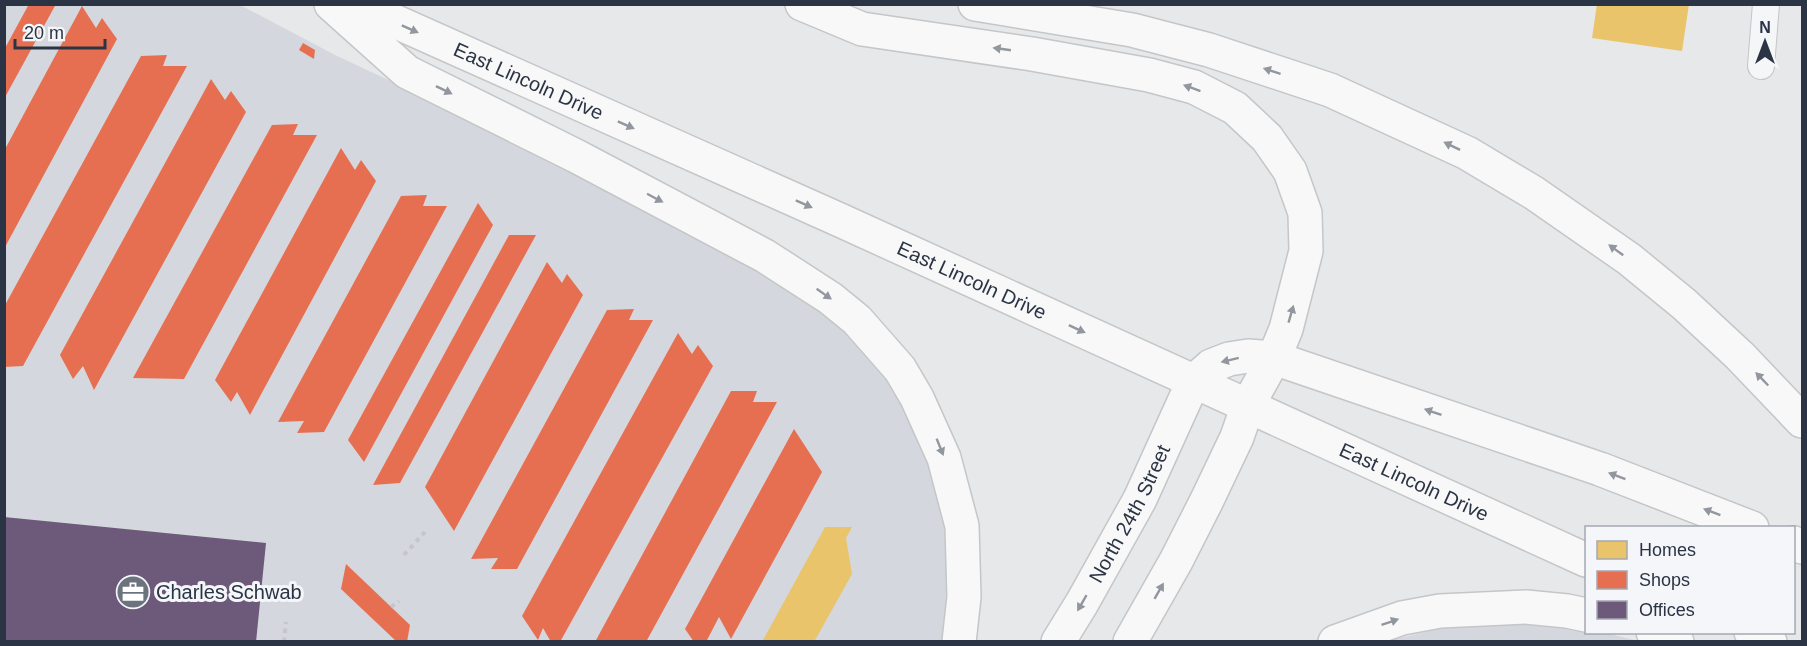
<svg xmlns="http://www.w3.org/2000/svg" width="1807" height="646" viewBox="0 0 1807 646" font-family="Arial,sans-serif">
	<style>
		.built { fill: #d4d7dd }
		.homes { fill: #e9c46a }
		.shops { fill: #e76f51 }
		.offices { fill: #6d597a }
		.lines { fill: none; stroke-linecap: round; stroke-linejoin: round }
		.street-casing { stroke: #c4c6c8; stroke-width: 28 }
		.secondary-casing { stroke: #c4c6c8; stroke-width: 36 }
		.path { stroke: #c5c6ca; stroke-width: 4; stroke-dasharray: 4.5 4.5; stroke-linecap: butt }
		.street { stroke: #f5f6f7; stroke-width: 26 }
		.secondary { stroke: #f8f8f8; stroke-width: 33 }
		.oneway { fill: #92969e }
		.labels { text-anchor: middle; stroke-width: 6; stroke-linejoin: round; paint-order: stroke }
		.street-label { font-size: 20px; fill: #2b3445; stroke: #f4f6f9 }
		.poi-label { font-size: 20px; fill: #2b3445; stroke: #f4f6f9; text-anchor: start }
	</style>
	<rect width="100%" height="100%" fill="#e6e8ea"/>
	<g class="built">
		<path d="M4 5H240L335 55 523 143 824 306 885 370 920 425 946 510 952 588 944 641H5Z"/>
		<path d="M1477 620 1586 627V632L1606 633 1638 641 1383 642Z"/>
	</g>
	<g class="homes">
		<path d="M1597 4H1689L1682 51 1592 38Z"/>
		<path d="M825 527H852L846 538 852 574 814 642H762Z"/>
	</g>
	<g class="shops">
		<path d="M29 4H56L4 99V50Z"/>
		<path d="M82 6 96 28 102 18 117 39 4 249V151Z"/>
		<path d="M303 43 315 50 314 59 299 50Z"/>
		<path d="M167 55 163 66H187L23 366 4 367V307L141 56Z"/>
		<path d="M211 79 225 100 231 91 246 112 94 390 83 366 73 379 60 355Z"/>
		<path d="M298 124 293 135H317L184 379 133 378 272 125Z"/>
		<path d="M341 148 355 170 361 160 376 181 250 415 237 392 231 402 215 380Z"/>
		<path d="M427 195 423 206H447L324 432 297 433 304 421 278 422 401 196Z"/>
		<path d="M478 203 493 225 364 462 348 440Z"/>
		<path d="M509 235H536L400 483 373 485Z"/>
		<path d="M547 262 562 283 567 274 583 295 454 531 425 487Z"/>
		<path d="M634 309 629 320H653L517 569H491L498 558 471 559 607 310Z"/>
		<path d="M678 333 692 354 698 345 713 366 560 642H551L543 628 538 640 522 616Z"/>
		<path d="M731 391H757L753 402H777L646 642H595Z"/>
		<path d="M794 429 822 472 731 639 719 617 706 642H694L685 629Z"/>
		<path d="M346 564 410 625 407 642H397L341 589Z"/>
	</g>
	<path class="offices" d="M4 517 266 543 256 642H4Z"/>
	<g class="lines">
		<defs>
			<path id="street" d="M1761 66 1766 4"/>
			<g id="secondary">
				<path d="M331 4 407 72 576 156 765 256 830 298 857 320 900 369 917 398 944 458 962 526 964 597 959 642"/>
				<path id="s1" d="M356 4 842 221 1586 560"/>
				<path d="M802 4 862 29 1032 54 1149 75 1194 87 1235 108 1267 138 1290 171 1305 213 1306 251 1286 329 1274 358 1248 405 1237 437 1207 500 1176 561 1130 642"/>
				<path d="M975 4 1132 30 1209 50 1330 90 1467 153 1534 193 1629 259 1684 304 1740 356 1802 421"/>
				<path d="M1794 543 1802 547"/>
				<path d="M1653 632 1677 642"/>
				<path d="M1751 632 1770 642"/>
				<path id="s2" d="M1058 642 1082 603 1140 499 1193 382 1211 366 1229 359 1248 356 1274 358 1600 469 1752 528"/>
				<path d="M1335 642 1402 618 1440 611 1526 607 1567 611 1586 615"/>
			</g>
		</defs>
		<use href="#street" class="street-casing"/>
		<use href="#secondary" class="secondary-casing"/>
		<g class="path">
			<path d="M404 555 425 532"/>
			<path d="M391 607 399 601"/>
			<path d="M284 642 286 622"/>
		</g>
		<use href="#street" class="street"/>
		<use href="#secondary" class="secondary"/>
	</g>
	<defs><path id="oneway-solid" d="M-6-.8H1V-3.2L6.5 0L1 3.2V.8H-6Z" transform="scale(1.5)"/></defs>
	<g class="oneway">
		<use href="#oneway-solid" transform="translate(410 29) rotate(24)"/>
		<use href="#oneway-solid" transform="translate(1002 49) rotate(-172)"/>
		<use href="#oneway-solid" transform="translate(1272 71) rotate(-162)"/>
		<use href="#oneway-solid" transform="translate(1192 88) rotate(-160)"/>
		<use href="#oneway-solid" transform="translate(444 90) rotate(26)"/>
		<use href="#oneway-solid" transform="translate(626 125) rotate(24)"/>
		<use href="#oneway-solid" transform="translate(1452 146) rotate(-154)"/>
		<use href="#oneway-solid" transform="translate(655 198) rotate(28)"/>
		<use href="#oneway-solid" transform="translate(804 204) rotate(24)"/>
		<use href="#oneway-solid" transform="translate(1616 250) rotate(-144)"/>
		<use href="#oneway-solid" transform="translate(824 294) rotate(35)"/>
		<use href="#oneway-solid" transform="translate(1291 314) rotate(-74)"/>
		<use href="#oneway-solid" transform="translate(1077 329) rotate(25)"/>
		<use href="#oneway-solid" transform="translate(1230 360) rotate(166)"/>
		<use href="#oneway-solid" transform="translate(1762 379) rotate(-134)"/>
		<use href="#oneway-solid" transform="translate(1433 412) rotate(-161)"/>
		<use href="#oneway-solid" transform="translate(940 447) rotate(68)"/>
		<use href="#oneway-solid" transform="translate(1617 476) rotate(-159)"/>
		<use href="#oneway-solid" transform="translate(1712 512) rotate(-159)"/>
		<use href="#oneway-solid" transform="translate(1159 591) rotate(-60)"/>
		<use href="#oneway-solid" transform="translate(1082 603) rotate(120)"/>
		<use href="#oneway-solid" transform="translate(1390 622) rotate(-19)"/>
	</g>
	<defs>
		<symbol id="office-disc" viewBox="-11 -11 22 22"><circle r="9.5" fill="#6c737f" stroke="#f4f6f9"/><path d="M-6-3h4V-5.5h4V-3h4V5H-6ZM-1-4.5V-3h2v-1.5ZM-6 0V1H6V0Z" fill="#fff"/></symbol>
	</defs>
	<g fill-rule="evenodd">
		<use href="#office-disc" x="114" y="573" width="38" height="38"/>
	</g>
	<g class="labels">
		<g class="street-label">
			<text dy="7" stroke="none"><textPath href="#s1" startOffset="189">East Lincoln Drive</textPath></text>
			<text dy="7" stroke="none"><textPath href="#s1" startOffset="675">East Lincoln Drive</textPath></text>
			<text dy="7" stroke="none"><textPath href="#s1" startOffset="1161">East Lincoln Drive</textPath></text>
			<text dy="7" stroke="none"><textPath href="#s2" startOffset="147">North 24th Street</textPath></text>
		</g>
		<g class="poi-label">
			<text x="156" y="599">Charles Schwab</text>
		</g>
	</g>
	<rect width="1807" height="646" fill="none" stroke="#2b3445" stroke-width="12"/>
	<rect x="1585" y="526" width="210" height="108" fill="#f4f6f9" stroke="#a4a8b1" stroke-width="1.5"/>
	<rect x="1597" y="541" width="30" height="18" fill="#e9c46a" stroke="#a4a8b1" stroke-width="1.5"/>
	<text x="1639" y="556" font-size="18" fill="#2b3445">Homes</text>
	<rect x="1597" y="571" width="30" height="18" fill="#e76f51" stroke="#a4a8b1" stroke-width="1.5"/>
	<text x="1639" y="586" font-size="18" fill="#2b3445">Shops</text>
	<rect x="1597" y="601" width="30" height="18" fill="#6d597a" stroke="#a4a8b1" stroke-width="1.5"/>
	<text x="1639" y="616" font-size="18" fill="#2b3445">Offices</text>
	<g transform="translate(1765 42)" stroke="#f4f6f9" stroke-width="4.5" paint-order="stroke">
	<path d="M0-4.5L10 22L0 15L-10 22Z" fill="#2b3445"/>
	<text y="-9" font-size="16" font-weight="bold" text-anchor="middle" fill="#2b3445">N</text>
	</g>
	<path d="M15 39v9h90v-9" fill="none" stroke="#2b3445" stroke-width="3"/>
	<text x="24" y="39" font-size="18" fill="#2b3445" stroke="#f4f6f9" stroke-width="4.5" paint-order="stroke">20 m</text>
</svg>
